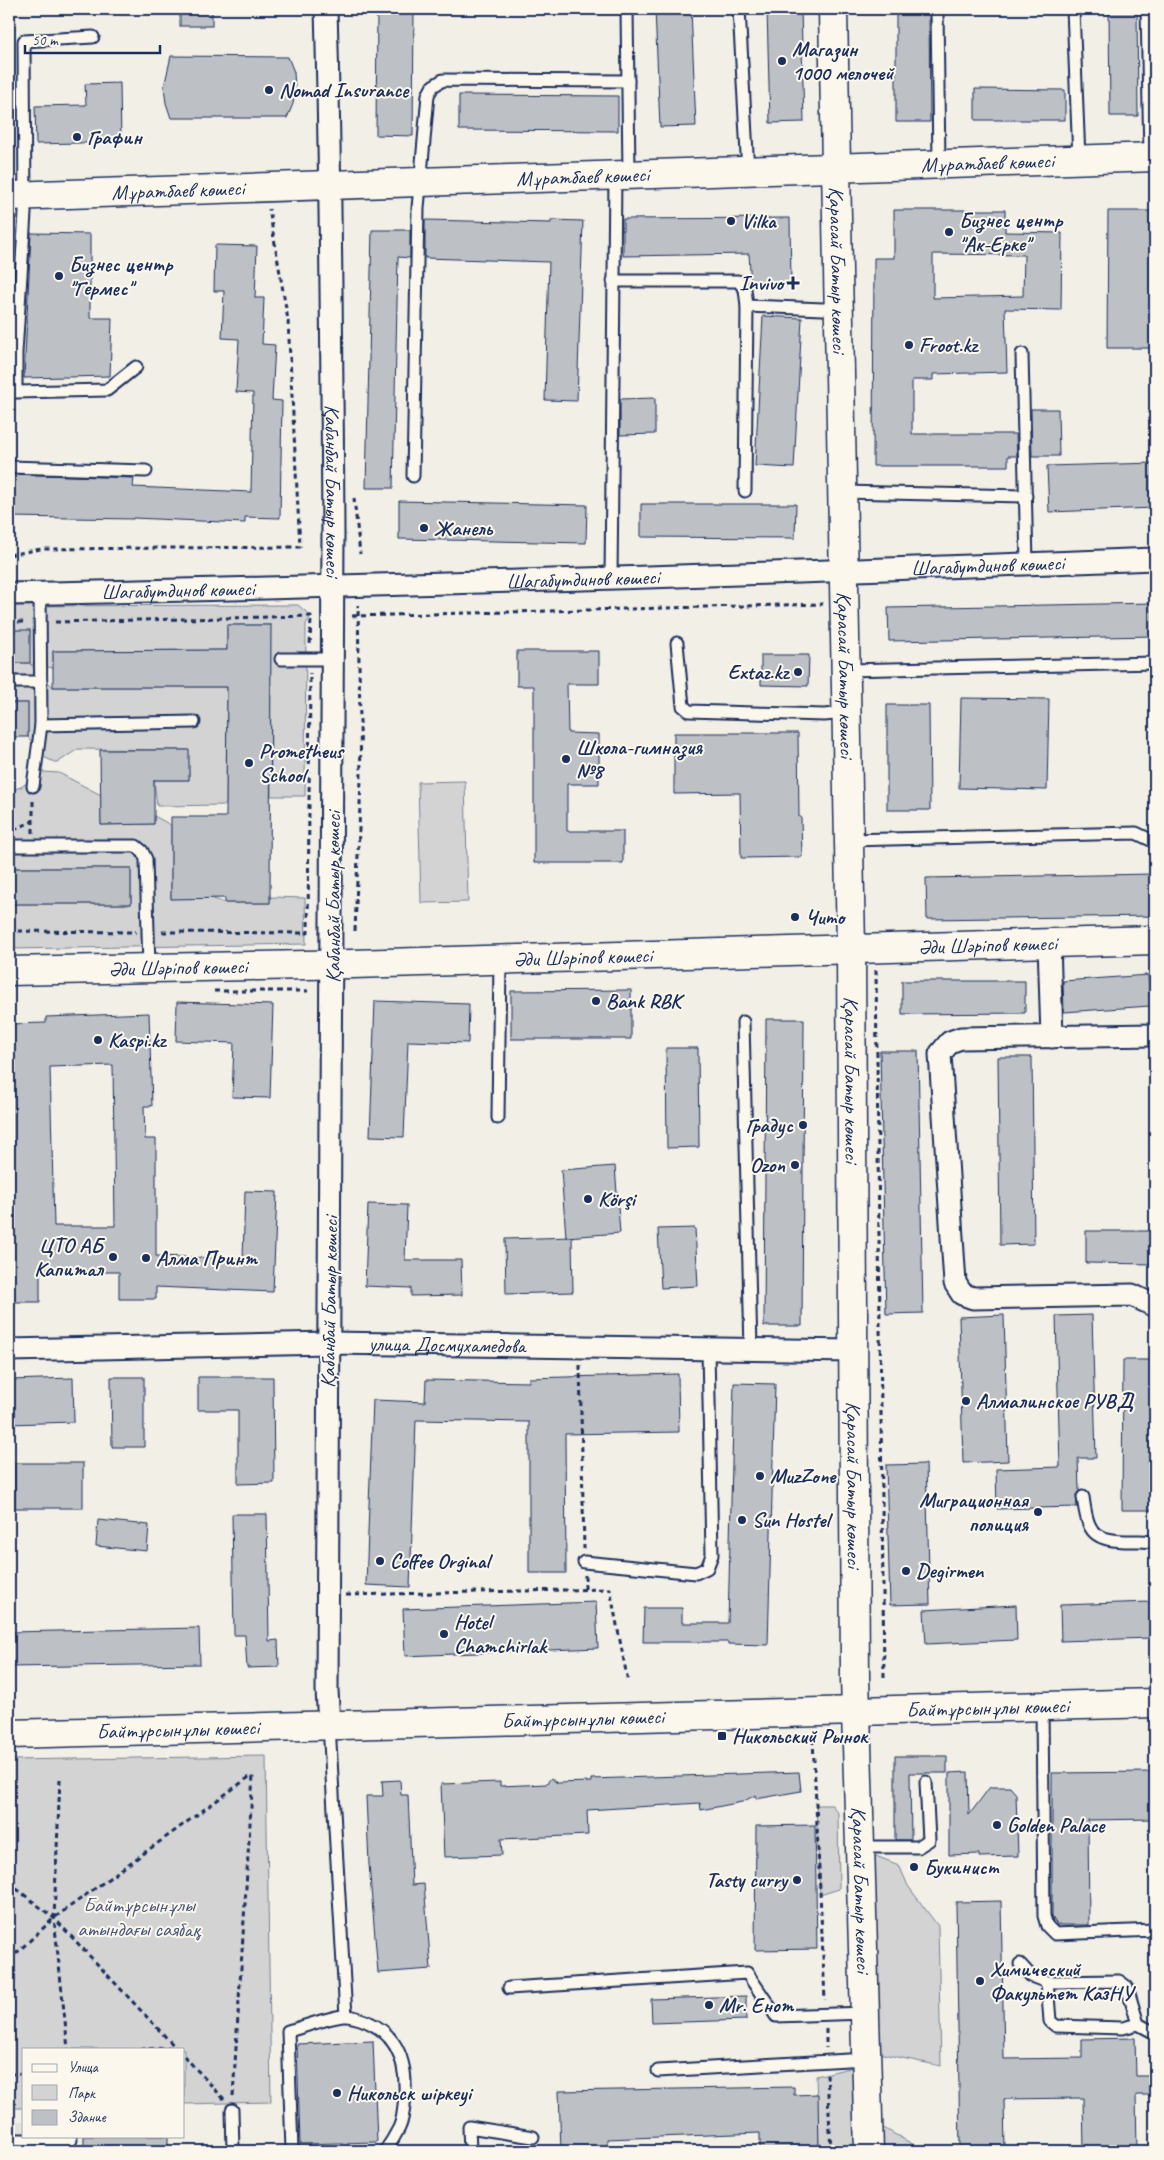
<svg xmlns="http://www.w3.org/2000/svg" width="1164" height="2160" viewBox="0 0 1164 2160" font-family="Caveat,sans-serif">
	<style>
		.built { fill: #e2e1dc }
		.green { fill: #d2d3d2; stroke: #768198 }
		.building { fill: #bdc0c4; stroke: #1b2f5e; fill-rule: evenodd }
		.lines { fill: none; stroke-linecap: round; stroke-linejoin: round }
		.lane-casing { stroke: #1b2f5e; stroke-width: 15 }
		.street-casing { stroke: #1b2f5e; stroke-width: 25 }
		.secondary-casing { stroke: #1b2f5e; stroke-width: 31 }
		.path { stroke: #1b2f5e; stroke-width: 3; stroke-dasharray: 5 4; stroke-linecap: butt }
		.lane { stroke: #fbf7ec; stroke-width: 11 }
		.street { stroke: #fbf7ec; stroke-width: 21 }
		.secondary { stroke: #fbf7ec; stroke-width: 28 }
		.poi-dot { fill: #1b2f5e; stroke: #fbf7ec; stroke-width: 2 }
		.labels { text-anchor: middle; stroke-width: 4; stroke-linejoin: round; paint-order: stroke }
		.poi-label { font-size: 21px; font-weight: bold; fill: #1b2f5e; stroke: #fbf7ec; text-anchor: start }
		.street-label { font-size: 21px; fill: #1b2f5e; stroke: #fbf7ec }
		.park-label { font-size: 21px; fill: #49587b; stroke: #fbf7ec }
	</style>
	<rect width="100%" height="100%" fill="#f2efe6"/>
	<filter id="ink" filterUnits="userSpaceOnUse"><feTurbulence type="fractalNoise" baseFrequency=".02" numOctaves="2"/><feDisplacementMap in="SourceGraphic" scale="10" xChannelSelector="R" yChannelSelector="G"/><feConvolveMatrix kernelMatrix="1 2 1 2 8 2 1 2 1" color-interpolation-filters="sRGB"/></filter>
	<g filter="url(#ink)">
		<path class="built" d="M9 2121H24V2136H74V2151H9Z"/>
		<g class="green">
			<path d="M298 605 311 616 306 624 305 796H271L270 625H227V650L53 651V668L30 664 53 687H227L226 805 157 806 154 780H189L188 750 78 749 57 763 41 756 28 737V703H9V663H29L30 631 9 630V606Z"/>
			<path d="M43 772 59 773 101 795V825L154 824V816L171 825V898H211L225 903H270V897L305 898 306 944 9 949V904H131V868H9V791L21 787Z"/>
			<path d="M465 781 468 902 421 903 418 782Z"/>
			<path d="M266 1756 271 2102 184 2104V2049H24V2108H9V1760Z"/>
			<path d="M816 1805H832L838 1813 839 1889 820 1895Z"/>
			<path d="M868 1853 899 1865 908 1886 938 1926 941 2066 878 2053Z"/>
			<path d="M854 2067 856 2151H819L816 2076Z"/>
			<path d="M878 2125 925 2151H879Z"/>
		</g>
		<g class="building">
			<rect x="180" y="9" width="32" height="17"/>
			<path d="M377 9H414L413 136 376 135Z"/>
			<path d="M655 9H691L696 126 660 127Z"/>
			<path d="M767 9H801L804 122 770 123Z"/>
			<path d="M896 9H929L930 122H896Z"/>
			<path d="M1109 9H1137L1138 116H1110Z"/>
			<path d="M171 56 288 57 294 72 295 89 293 104 287 118H171L166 103 164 87Z"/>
			<path d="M120 83 121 142 36 144 35 106 86 105 85 84Z"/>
			<path d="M975 89 1065 90V120H975Z"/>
			<path d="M459 95 618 96V131L459 130Z"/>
			<path d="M894 210H1005V232L1062 233 1061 310 1005 309 1007 372 933 374V380H912V434H1016L1017 456H1008V466H873L874 258H894ZM933 254 1024 255 1023 296 933 298Z"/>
			<path d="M1108 211H1155V348H1107Z"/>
			<path d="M790 218 791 286H751L749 254 623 256V219Z"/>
			<path d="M425 220 551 223V220L583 221 577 401 545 400 549 262 425 258Z"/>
			<path d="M372 230H410V258L398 257 393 488H366Z"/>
			<path d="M31 233 90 234V318H112L110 376 24 378Z"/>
			<path d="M215 245 257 246 255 298H264L262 344 275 345 272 400 282 401 280 518 245 517V523L133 518V519L9 517V474L134 478 133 487 251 492 253 393 236 392 239 339 222 338 224 291H214Z"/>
			<path d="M763 316 802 318 794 468 755 466Z"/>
			<path d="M655 398V434L620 435V399Z"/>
			<path d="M1031 409H1058L1059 456H1032Z"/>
			<path d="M1155 463V508L1049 512 1047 466Z"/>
			<path d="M399 501 587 505 586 543 399 539Z"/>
			<path d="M641 504H796L795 538 641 537Z"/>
			<path d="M1155 603V636L889 641 888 608Z"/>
			<path d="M227 625H271L270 903H225V898L171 899V817H226L227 687H53V651L227 650Z"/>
			<rect x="9" y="630" width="21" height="33"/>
			<path d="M517 651H599V684H567L568 733 599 734V784H567V831H623V863H534V686H517Z"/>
			<path d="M761 655H809L808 686 761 685Z"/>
			<path d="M961 698 1049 699 1047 790 959 788Z"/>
			<rect x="9" y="703" width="19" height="34"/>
			<path d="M887 705H929L930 810H887Z"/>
			<path d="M674 733H798L799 817H801L802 857 741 858 740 793 674 794Z"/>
			<path d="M100 750H189V780H154V824L101 825Z"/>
			<rect x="9" y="868" width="122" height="36"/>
			<path d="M1155 874V916L927 919 926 878Z"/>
			<path d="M1148 975 1150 1006 1064 1012 1063 981Z"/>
			<path d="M902 981H1025V1013L902 1014Z"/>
			<path d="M631 990V1039H511V991Z"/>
			<path d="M375 1001 469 1004 468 1043 408 1041 404 1137 370 1136Z"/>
			<path d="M177 1002 273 1005 270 1098 232 1097 234 1043 176 1041Z"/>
			<path d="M149 1013 152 1106H144L145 1139H156V1256L243 1259 245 1191 277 1192 273 1292 156 1287V1299H119V1272H40V1302H9V1024L46 1023V1017ZM113 1065 115 1226H54L50 1067Z"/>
			<path d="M766 1019H804L802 1326H764Z"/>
			<path d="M666 1048H698L699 1147 667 1148Z"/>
			<path d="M880 1051H918L923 1313 886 1314Z"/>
			<path d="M998 1057H1032L1034 1244 1000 1245Z"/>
			<path d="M615 1166 620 1233 566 1237 561 1170Z"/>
			<path d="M368 1204 407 1205 405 1260H461L462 1295 411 1296V1288L365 1286Z"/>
			<path d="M695 1228 698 1286 661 1288 658 1229Z"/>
			<path d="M1086 1231H1155V1264L1086 1263Z"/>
			<path d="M572 1237 573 1292 506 1294 505 1239Z"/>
			<path d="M1004 1315 1008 1461 963 1463 959 1317Z"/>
			<path d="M1092 1315 1096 1458H1078L1079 1491 1076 1495 1077 1507 997 1509 996 1469 1060 1467 1056 1316Z"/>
			<path d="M1123 1360H1155V1510H1122Z"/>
			<path d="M678 1374 679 1432 565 1434 566 1573H529V1422L416 1420 410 1587 366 1585 373 1400 425 1402 426 1380 529 1382V1378Z"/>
			<path d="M111 1377H144V1447H112Z"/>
			<path d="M198 1377H273L274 1483 238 1484V1410H198Z"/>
			<path d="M73 1378 74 1422 9 1424V1380Z"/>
			<path d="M734 1383 775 1384 768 1645 728 1644V1642H643L644 1608H682V1623H728Z"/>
			<rect x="15" y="1463" width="68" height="45"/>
			<path d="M926 1464 930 1604 890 1605 886 1465Z"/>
			<path d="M232 1514H267L269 1641 278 1640 279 1667 247 1668 245 1635H234Z"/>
			<path d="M98 1520 149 1525 147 1551 96 1546Z"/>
			<path d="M596 1602 598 1648 405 1656 403 1609Z"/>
			<path d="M1150 1602 1151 1638 1061 1641 1060 1605Z"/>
			<path d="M1016 1605 1017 1640 926 1644 924 1610Z"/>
			<path d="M199 1628 200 1664 9 1667V1632Z"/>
			<path d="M895 1756H947V1773H910L911 1840H895Z"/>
			<path d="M799 1772 801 1791 756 1799V1795L742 1802 701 1810 700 1803 587 1810 588 1835 501 1839 502 1855 444 1857 441 1784 500 1782V1786L546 1784 551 1778 557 1783 591 1782V1779Z"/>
			<path d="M968 1772 969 1815 990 1787H1010L1016 1794 1018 1856 979 1857V1854L949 1855V1773Z"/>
			<path d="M1155 1772V1819L1088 1820 1089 1925H1057L1052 1917V1773Z"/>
			<path d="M400 1780 401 1795H408L412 1885 424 1884 431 1969 378 1973 369 1864 366 1796H383L382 1781Z"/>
			<path d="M815 1825 817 1949 755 1950 756 1826Z"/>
			<path d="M1001 1901 1004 2059 1082 2058V2039L1135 2038 1136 2076H1155V2095H1136L1137 2151H1084L1083 2098 1004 2099 1005 2151H960L956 1902Z"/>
			<path d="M746 1996V2020L652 2023 651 1999Z"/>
			<path d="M373 2041 377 2142 300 2144 297 2044Z"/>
			<path d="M794 2087V2095L818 2094 819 2151H760V2133L607 2139V2151H561L559 2091Z"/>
			<rect x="84" y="2136" width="84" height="15"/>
		</g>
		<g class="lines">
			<defs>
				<g id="lane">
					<path d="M627 9 629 174"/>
					<path d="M739 9 748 172"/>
					<path d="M937 9 939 165"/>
					<path d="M1073 9 1079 159"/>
					<path d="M1147 9 1150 157"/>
					<path d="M93 37 24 41 25 213 16 353V392L107 390 136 367"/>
					<path d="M613 281H738L745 289 747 306 823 309 839 308"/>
					<path d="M1022 354 1027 564"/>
					<path d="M9 467 146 471"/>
					<path d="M413 476 418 208 428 95 433 86 443 80 628 81"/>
					<path d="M745 491 747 306"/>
					<path d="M842 492 1026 496"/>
					<path d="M611 579 615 176"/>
					<path d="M677 643 683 706 689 711 824 715 846 713"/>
					<path d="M281 659H334"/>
					<path d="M846 670 1155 663"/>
					<path d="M9 682H41"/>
					<path d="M41 725 194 722"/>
					<path d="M33 786 41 725 40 594"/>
					<path d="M849 840 1136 833 1155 842"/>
					<path d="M9 846H136L142 851 146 859 149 968"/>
					<path d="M743 1022 751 1350"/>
					<path d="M498 1118 500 960"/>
					<path d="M1083 1497C1088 1534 1093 1541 1132 1541 1140 1541 1148 1540 1155 1543"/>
					<path d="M584 1562 696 1573 707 1568 712 1555 708 1349"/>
					<path d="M1042 1706 1044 1916 1047 1926 1055 1934 1155 1930"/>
					<path d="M329 1725 346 2016"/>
					<path d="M860 1847H918L929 1840 926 1782"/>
					<path d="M1020 1964 1031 1976 1047 1982 1119 1981 1127 1987 1138 2024 1155 2033"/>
					<path d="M1047 1982 1050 2021 1056 2026 1123 2028 1138 2024"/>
					<path d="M509 1988 747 1973 776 2016 865 2013"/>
					<path d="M658 2071 866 2059"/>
					<path d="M232 2110 233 2151"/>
					<path d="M9 2140H71"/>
					<path d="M292 2151 288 2031C300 2028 339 2014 348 2016 391 2024 407 2053 405 2094 404 2105 404 2118 399 2128 395 2136 390 2144 385 2151"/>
					<path d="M470 2151 469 2127 533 2137"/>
				</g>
				<g id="street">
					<path id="s1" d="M326 9C331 183 332 358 333 533 334 918 329 1304 327 1690L329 1725"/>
					<path id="s2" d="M9 594C391 586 773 574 1155 559"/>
					<path d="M1049 943 1052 1037"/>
					<path d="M1155 1035 961 1038 950 1042 940 1054 955 1283 962 1294 973 1298 1132 1295 1155 1306"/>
					<path id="s3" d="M9 1350 329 1343 853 1351"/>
				</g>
				<g id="secondary">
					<path id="s4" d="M833 9 851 948 855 1677 869 2151"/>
					<path id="s5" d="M9 196 1155 157"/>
					<path id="s6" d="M9 971 353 964 1155 940"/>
					<path id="s7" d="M9 1734 1155 1703"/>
				</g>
			</defs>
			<use href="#lane" class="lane-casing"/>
			<use href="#street" class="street-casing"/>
			<use href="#secondary" class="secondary-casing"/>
			<g class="path">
				<path d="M354 498 360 554"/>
				<path d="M9 555 41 549 300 547 288 320 269 209"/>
				<path d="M352 616 823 604"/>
				<path d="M9 622H26"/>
				<path d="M55 622 311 616 310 647"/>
				<path d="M14 830 33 821"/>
				<path d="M33 833V799"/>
				<path d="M9 931 136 932"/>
				<path d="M355 931 361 779 358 605"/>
				<path d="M162 932 308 933 310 673"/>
				<path d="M876 970 884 1677"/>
				<path d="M214 991H308"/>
				<path d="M580 1365 584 1549"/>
				<path d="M585 1575V1590"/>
				<path d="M346 1595 610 1589 628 1682"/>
				<path d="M813 1739 825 2000"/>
				<path d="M60 1779 54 1918 68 2049"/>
				<path d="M9 1883 54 1918 177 2049"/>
				<path d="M9 1960 54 1918 252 1775"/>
				<path d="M826 2029V2048"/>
				<path d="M140 2049 176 2048"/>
				<path d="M184 2056 224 2099"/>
				<path d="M9 2074H24"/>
				<path d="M827 2074 831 2151"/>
				<path d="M233 2096 253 1775"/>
			</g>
			<use href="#lane" class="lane"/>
			<use href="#street" class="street"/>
			<use href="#secondary" class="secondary"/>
		</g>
	</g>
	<g class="poi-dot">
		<circle cx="782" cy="61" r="5"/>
		<circle cx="269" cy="90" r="5"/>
		<circle cx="77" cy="137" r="5"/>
		<circle cx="731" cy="221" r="5"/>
		<circle cx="949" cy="232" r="5"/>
		<circle cx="59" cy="276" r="5"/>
		<path d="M790.5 275.5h5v5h5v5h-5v5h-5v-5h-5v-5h5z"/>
		<circle cx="909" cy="345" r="5"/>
		<circle cx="424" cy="528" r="5"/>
		<circle cx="798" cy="672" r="5"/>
		<circle cx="566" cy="759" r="5"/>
		<circle cx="249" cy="763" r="5"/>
		<circle cx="795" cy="917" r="5"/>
		<circle cx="596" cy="1001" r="5"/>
		<circle cx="98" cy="1040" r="5"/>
		<circle cx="803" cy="1125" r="5"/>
		<circle cx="795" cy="1165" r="5"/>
		<circle cx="588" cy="1199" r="5"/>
		<circle cx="113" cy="1257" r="5"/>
		<circle cx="146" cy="1258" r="5"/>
		<circle cx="966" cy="1401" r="5"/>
		<circle cx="760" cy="1476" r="5"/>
		<circle cx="1038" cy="1512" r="5"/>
		<circle cx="742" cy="1520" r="5"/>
		<circle cx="380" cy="1561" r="5"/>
		<circle cx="906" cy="1571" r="5"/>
		<circle cx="444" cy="1634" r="5"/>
		<rect x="717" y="1731" width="10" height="10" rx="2.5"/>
		<circle cx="997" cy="1825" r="5"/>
		<circle cx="914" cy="1867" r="5"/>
		<circle cx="797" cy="1880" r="5"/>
		<circle cx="980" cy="1981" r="5"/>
		<circle cx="709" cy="2005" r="5"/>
		<circle cx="337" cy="2093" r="5"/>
	</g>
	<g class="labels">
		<g class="poi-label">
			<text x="792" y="56">Магазин<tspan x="792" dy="24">1000 мелочей</tspan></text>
			<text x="279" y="97">Nomad Insurance</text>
			<text x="87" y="144">Графин</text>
			<text x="959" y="227">Бизнес центр<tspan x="959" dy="24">"Ак-Ерке"</tspan></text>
			<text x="741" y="228">Vilka</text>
			<text x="69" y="271">Бизнес центр<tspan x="69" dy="24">"Гермес"</tspan></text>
			<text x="783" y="290" text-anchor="end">Invivo</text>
			<text x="919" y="352">Froot.kz</text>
			<text x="434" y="535">Жанель</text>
			<text x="788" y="679" text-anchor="end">Extaz.kz</text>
			<text x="576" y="754">Школа-гимназия<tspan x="576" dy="24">№8</tspan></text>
			<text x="259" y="758">Prometheus<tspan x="259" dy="24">School</tspan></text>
			<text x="805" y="924">Чито</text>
			<text x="606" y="1008">Bank RBK</text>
			<text x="108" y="1047">Kaspi.kz</text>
			<text x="793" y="1132" text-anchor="end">Градус</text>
			<text x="785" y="1172" text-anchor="end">Ozon</text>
			<text x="598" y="1206">Körşi</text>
			<text x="103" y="1252" text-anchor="end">ЦТО АБ<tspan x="103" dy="24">Капитал</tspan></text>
			<text x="156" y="1265">Алма Принт</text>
			<text x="976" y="1408">Алмалинское РУВД</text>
			<text x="770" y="1483">MuzZone</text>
			<text x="1028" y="1507" text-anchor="end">Миграционная<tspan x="1028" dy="24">полиция</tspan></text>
			<text x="752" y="1527">Sun Hostel</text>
			<text x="390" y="1568">Coffee Orginal</text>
			<text x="916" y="1578">Degirmen</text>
			<text x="454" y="1629">Hotel<tspan x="454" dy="24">Chamchirlak</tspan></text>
			<text x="732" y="1743">Никольский Рынок</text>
			<text x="1007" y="1832">Golden Palace</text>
			<text x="924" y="1874">Букинист</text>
			<text x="787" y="1887" text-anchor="end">Tasty curry</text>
			<text x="990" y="1976">Химический<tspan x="990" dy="24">Факультет КазНУ</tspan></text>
			<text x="719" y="2012">Mr. Енот</text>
			<text x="347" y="2100">Никольск шіркеуі</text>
		</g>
		<g class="street-label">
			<text dy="7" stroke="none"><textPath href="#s5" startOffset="979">Мұратбаев көшесі</textPath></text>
			<text dy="7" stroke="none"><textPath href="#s5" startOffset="574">Мұратбаев көшесі</textPath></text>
			<text dy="7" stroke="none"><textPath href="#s5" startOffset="169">Мұратбаев көшесі</textPath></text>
			<text dy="7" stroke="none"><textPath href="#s4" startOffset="261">Қарасай Батыр көшесі</textPath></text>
			<text dy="7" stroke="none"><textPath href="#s1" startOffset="482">Қабанбай Батыр көшесі</textPath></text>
			<text dy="7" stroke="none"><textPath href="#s2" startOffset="979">Шагабутдинов көшесі</textPath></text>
			<text dy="7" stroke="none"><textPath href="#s2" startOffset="574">Шагабутдинов көшесі</textPath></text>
			<text dy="7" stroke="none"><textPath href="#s2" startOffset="169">Шагабутдинов көшесі</textPath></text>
			<text dy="7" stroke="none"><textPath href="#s4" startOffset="666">Қарасай Батыр көшесі</textPath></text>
			<text transform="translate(333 897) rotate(-90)" y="7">Қабанбай Батыр көшесі</text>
			<text dy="7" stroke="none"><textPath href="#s6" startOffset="979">Әди Шәріпов көшесі</textPath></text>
			<text dy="7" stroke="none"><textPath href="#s6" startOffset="574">Әди Шәріпов көшесі</textPath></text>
			<text dy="7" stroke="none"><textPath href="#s6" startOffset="169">Әди Шәріпов көшесі</textPath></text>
			<text dy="7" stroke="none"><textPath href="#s4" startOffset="1071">Қарасай Батыр көшесі</textPath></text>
			<text transform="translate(329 1302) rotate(-89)" y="7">Қабанбай Батыр көшесі</text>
			<text dy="7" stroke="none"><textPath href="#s3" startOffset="438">улица Досмухамедова</textPath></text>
			<text dy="7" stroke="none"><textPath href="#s4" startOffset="1476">Қарасай Батыр көшесі</textPath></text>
			<text dy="7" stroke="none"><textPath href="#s7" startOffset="979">Байтұрсынұлы көшесі</textPath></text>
			<text dy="7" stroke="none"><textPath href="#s7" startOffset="574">Байтұрсынұлы көшесі</textPath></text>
			<text dy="7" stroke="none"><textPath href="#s7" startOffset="169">Байтұрсынұлы көшесі</textPath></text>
			<text dy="7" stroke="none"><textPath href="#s4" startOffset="1881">Қарасай Батыр көшесі</textPath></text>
		</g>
		<g class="park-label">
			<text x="139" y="1912">Байтұрсынұлы<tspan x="139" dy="24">атындағы саябақ</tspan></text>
		</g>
	</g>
	<rect width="1164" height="2160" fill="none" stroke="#fbf7ec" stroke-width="30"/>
	<rect x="15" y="15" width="1134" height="2130" fill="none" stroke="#1b2f5e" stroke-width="2" filter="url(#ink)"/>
	<rect x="22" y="2048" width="162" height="90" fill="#fbf7ec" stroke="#a1a7b3"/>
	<rect x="32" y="2064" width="25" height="8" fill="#fbf7ec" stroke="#a1a7b3"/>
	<text x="68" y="2072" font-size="15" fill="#1b2f5e">Улица</text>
	<rect x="32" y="2085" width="25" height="15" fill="#d2d3d2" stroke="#a1a7b3"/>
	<text x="68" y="2098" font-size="15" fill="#1b2f5e">Парк</text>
	<rect x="32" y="2110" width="25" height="15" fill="#bdc0c4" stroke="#a1a7b3"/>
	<text x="68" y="2122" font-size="15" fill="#1b2f5e">Здание</text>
	<path d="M25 45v8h135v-8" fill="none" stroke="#1b2f5e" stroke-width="2.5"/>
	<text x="32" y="45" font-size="15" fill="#1b2f5e" stroke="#fbf7ec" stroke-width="4" paint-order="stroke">50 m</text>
</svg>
